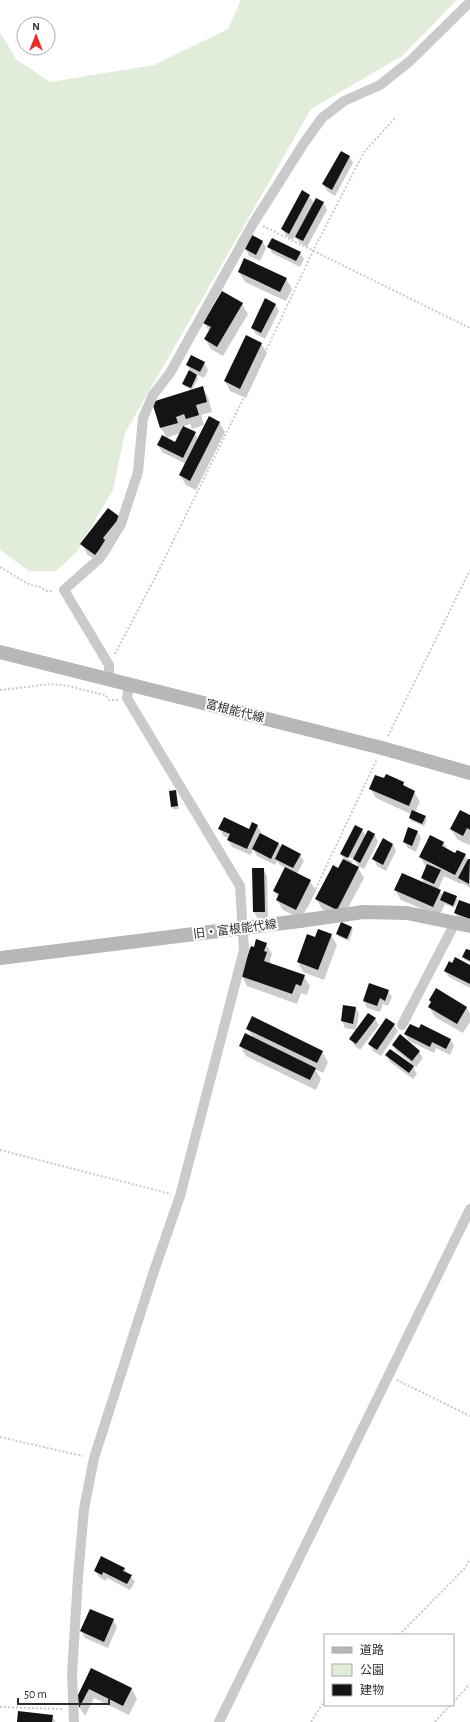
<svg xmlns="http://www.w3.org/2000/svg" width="470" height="1722" viewBox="0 0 470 1722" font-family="'Alegreya Sans','Noto Sans JP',sans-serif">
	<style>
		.green { fill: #e2ecda }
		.shadow { fill: #0003; fill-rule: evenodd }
		.building { fill: #141414 }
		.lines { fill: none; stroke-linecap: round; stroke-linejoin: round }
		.path { stroke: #cacaca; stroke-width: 2; stroke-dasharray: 2 2; stroke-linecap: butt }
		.street { stroke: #cacaca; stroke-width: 10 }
		.secondary { stroke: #b7b7b7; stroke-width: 14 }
		.labels { text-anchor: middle; stroke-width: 4; stroke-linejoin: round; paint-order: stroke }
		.street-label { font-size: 12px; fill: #2d2d2d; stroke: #fff }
	</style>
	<rect width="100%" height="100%" fill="#fff"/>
	<path class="green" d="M241 0H457L402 56 311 109 125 433 113 490 76 553 56 571H29L0 550V32L16 59 50 82 154 65 228 29Z"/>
	<g class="shadow">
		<path d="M349 156 353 163 335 196 327 191 323 184Z"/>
		<path d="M309 196 314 203 316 199 324 203 327 210 307 247 300 243 295 236 293 240 286 236 282 229Z"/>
		<path d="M263 242 266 248 260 261 249 256 246 249Z"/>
		<path d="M269 247 300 253 304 259 300 267 272 253Z"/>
		<path d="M239 272 286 279 292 289 286 301 245 282Z"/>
		<path d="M242 304 248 314 223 356 211 349 205 339 210 332 204 323Z"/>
		<path d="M275 304 279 311 265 339 256 334 252 328Z"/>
		<path d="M261 343 267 353 246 398 230 391 225 381Z"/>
		<path d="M204 363 208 370 204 378 196 374 198 379 192 390 202 387 208 397 212 412 201 415 204 425 192 429 190 424 181 427 182 430 195 433 198 439 219 422 225 432 196 490 186 485 180 475 186 464 162 452 158 445 176 443 180 433 167 438 161 428 153 403 192 390 185 387 183 384 192 373 187 365Z"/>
		<path d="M119 517 109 548 111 551 101 564 87 554 82 544Z"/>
		<path d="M384 780 403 783 406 788 414 792 420 802 415 812 425 817 427 820 424 826 411 821 410 818 411 814 376 798 370 788Z"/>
		<path d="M175 791 179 809H173L172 806Z"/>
		<path d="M470 816V843L469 845 457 839 451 829Z"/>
		<path d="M257 826 261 832 260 834 279 844 281 848 300 855 304 861 297 874 310 881 316 891 301 919 283 910 277 900 278 897 274 891 286 868 280 865 277 861 275 865 257 856 253 849 251 855 232 847 228 840 229 838 223 836 220 829 250 830Z"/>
		<path d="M362 830 366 836 368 832 375 835 378 842 364 869 358 866 354 859 351 864 358 868 364 878 342 919 322 909 316 899 339 869 344 859 341 854ZM346 856 353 859 352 861 346 858Z"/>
		<path d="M418 832 421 838 416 852 408 848 404 842Z"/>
		<path d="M431 837 444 843 448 850 456 854 465 855 468 861H470V888L462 883 461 884 444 876 438 890 443 896 456 897 458 900 454 908 445 904 439 916 401 900 395 890 425 885 422 878 426 867 420 857Z"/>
		<path d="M393 844 396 851 386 871 377 866 374 859Z"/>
		<path d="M253 869H263L267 876 268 918 258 919 254 912Z"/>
		<path d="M470 905V924L459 919 455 913Z"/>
		<path d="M351 927 353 930 349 941 339 937 338 934Z"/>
		<path d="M308 935 316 938 331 935 337 945 324 980 303 972 298 962Z"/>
		<path d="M266 944 272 954 270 960 271 965 304 976 310 986 307 995 301 993 297 1004 247 986 242 976Z"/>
		<path d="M470 951V962L465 960 463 957Z"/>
		<path d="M453 965 470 966V988L449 977 445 971Z"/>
		<path d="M436 990 467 1008 470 1014V1022L463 1033 435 1017 429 1007 432 1003 430 1000Z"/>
		<path d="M388 991 392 997 388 1006 383 1004 380 1012 367 1008 364 1001Z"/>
		<path d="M344 1006 356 1008 359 1014 356 1030 345 1028 342 1021Z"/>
		<path d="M375 1019 379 1025 360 1050 354 1045 351 1039Z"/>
		<path d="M394 1025 398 1031 381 1056 373 1051 369 1044Z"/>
		<path d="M248 1029 322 1052 328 1062 323 1073 315 1069 321 1079 316 1090 246 1056 240 1046 253 1038Z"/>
		<path d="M405 1034 451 1040 454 1046 450 1055 436 1048 434 1053 409 1041Z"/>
		<path d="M400 1036 419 1052 423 1058 416 1067 396 1051 393 1045Z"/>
		<path d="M386 1055 412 1065 417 1074 413 1079 390 1062Z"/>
		<path d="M124 1568 135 1582 130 1590 107 1578 106 1581 99 1577 95 1571Z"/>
		<path d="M113 1620 117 1627 108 1648 85 1638 81 1631Z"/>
		<path d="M91 1669 132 1689 137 1699 129 1715 94 1698 85 1716 80 1708 79 1695Z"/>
		<path d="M52 1716 56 1722H18Z"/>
	</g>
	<g class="building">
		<path d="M341 151 350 156 332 190 322 184Z"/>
		<path d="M302 190 310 195 289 234 281 229Z"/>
		<path d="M316 198 324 202 303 241 295 237Z"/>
		<path d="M252 235 263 241 256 255 245 249Z"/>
		<path d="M272 238 301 252 296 261 267 247Z"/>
		<path d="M244 258 287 278 280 292 238 272Z"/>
		<path d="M222 291 243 303 217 347 204 339 211 327 203 323Z"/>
		<path d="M265 298 276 304 261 333 251 328Z"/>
		<path d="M246 335 262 343 240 389 224 381Z"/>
		<path d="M191 355 205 362 200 372 186 365Z"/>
		<path d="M189 370 197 375 191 388 182 384Z"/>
		<path d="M203 386 207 402 196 405 199 415 186 419 184 414 176 417 178 423 160 428 152 402Z"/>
		<path d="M209 416 220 422 190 481 179 475Z"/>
		<path d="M183 426 196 432 183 458 157 445 162 435 175 442Z"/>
		<path d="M108 508 120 517 103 538 106 541 95 555 80 544Z"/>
		<path d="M386 774 404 782 403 785 415 791 409 806 369 789 375 775 384 778Z"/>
		<path d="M176 790 178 806 171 807 169 791Z"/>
		<path d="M412 810 426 816 422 824 409 818Z"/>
		<path d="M460 810 470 815V830L467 828 463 836 450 829Z"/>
		<path d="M224 817 249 829 252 822 258 825 247 849 227 840 230 834 218 829Z"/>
		<path d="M355 825 363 829 348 858 340 854Z"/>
		<path d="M408 827 418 831 412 846 403 842Z"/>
		<path d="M368 830 375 834 360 863 353 859Z"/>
		<path d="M260 833 279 843 271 859 252 849Z"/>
		<path d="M430 835 444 842 442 846 455 853 457 850 466 854 455 875 419 857Z"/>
		<path d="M383 838 393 844 383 865 372 859Z"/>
		<path d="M282 844 301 854 293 868 275 859Z"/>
		<path d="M343 859 359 867 337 910 315 899 333 865 338 868Z"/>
		<path d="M468 859H470L469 884 458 878Z"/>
		<path d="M427 864 441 870 434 884 421 878Z"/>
		<path d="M285 867 311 880 296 910 276 900 279 894 273 891Z"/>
		<path d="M252 868H264L265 912H253Z"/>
		<path d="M402 873 441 890 433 907 394 890Z"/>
		<path d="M444 891 457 896 453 906 440 900Z"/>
		<path d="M459 900 470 904V919L454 913Z"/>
		<path d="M341 922 352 927 347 939 336 934Z"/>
		<path d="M318 929 332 934 318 970 297 962 307 934 315 937Z"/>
		<path d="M256 939 267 943 264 951 267 952 264 961 305 975 301 986 296 984 292 994 240 976 251 946 254 947Z"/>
		<path d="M466 949 470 950V961L462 957Z"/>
		<path d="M455 957 470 965V984L444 971 449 961 452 963Z"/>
		<path d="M369 983 389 990 385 1001 380 998 377 1006 363 1001Z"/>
		<path d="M436 988 467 1007 457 1024 428 1007 431 1002 429 1000Z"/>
		<path d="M343 1005 356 1007 353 1024 341 1021Z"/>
		<path d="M368 1013 376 1018 356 1044 349 1039Z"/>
		<path d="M252 1016 323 1051 317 1063 246 1029Z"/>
		<path d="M386 1018 395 1024 377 1050 368 1044Z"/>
		<path d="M410 1024 419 1028 421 1024 451 1039 446 1049 432 1042 430 1047 404 1034Z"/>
		<path d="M245 1033 316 1068 310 1080 239 1046Z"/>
		<path d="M400 1034 420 1051 412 1061 392 1045Z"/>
		<path d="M390 1049 414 1066 409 1073 385 1055Z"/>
		<path d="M101 1556 125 1568 123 1571 132 1575 127 1584 103 1572 102 1575 94 1571Z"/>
		<path d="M90 1609 114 1619 104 1642 80 1631Z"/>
		<path d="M91 1668 132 1688 123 1706 89 1689 79 1708 78 1695Z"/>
		<path d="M18 1711 53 1715 52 1722H17Z"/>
	</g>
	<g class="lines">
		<g class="path">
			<path d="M263 226 470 328"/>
			<path d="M0 567 30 585 38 586 47 591H53"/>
			<path d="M115 654 159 570 244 397 313 251 364 152 396 117"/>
			<path d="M0 690 51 684 68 686 105 695 109 700H118"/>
			<path d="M388 736 470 570"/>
			<path d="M307 907 377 759"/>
			<path d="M0 1150 171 1194"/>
			<path d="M397 1380 470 1416"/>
			<path d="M0 1437 83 1456"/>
			<path d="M399 1635 465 1568 470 1559"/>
			<path d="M453 1702 470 1684"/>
			<path d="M0 1707 63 1709"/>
			<path d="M311 1722 325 1700"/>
			<path d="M435 1722 450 1705"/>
		</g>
		<g class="street">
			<path d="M109 679V665L64 590 100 558 121 524 138 472 143 418 153 395 170 373 254 222 304 143 322 118 344 101 380 85 410 61 470 2"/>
			<path d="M402 1025 455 923"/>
			<path d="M74 1722 72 1674 78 1577 84 1509 94 1458 154 1271 180 1196 244 950 240 886 127 698 129 684"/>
			<path d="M219 1722 470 1209"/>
		</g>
		<g class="secondary">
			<path d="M0 652 382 748 470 773"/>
			<path d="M0 958 300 921 363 912 407 913 470 926"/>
		</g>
	</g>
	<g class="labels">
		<g class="street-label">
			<text transform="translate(235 711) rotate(14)" y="4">富根能代線</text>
			<text transform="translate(235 929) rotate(-7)" y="4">旧・富根能代線</text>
		</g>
	</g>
	<rect x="324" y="1634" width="130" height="72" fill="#ffffff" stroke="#ababab"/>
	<rect x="332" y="1647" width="20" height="6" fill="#b7b7b7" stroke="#ababab"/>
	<text x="360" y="1654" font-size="12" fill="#2d2d2d">道路</text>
	<rect x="332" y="1664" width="20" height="12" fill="#e2ecda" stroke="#ababab"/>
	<text x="360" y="1674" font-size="12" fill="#2d2d2d">公園</text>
	<rect x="332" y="1684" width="20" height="12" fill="#141414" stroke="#ababab"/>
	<text x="360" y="1694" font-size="12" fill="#2d2d2d">建物</text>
	<g transform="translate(36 36)"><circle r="19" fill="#ffffff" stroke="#ababab"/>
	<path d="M0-3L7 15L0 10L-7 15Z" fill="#ee2825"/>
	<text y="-6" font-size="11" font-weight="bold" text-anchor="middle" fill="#2d2d2d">N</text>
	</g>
	<path d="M18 1698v6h91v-6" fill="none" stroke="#2d2d2d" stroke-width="2"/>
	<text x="24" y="1698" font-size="12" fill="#2d2d2d" stroke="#ffffff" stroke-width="3" paint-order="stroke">50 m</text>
</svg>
